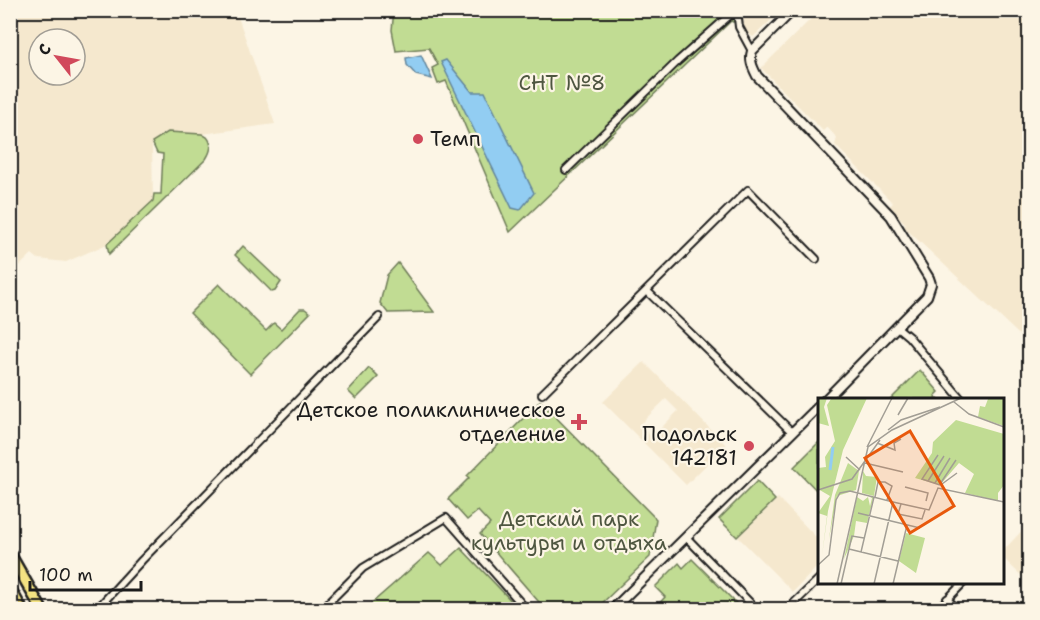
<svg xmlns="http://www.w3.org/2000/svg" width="1040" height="620" viewBox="0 0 1040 620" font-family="'Shantell Sans',sans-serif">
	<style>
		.built { fill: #f5e8ce; fill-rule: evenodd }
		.green { fill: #c1dc93; stroke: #6e7c58; stroke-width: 1.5 }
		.water { fill: #92cdf2; stroke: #63869c; stroke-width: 1.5 }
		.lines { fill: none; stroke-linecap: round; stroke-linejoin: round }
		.minor-casing { stroke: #1c1c1c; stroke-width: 10 }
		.tertiary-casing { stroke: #1c1c1c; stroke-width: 12 }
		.secondary-casing { stroke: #1c1c1c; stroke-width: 13 }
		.primary-casing { stroke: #1c1c1c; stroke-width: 14 }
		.minor { stroke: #fcf5e5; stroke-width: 6 }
		.tertiary { stroke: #fcf5e5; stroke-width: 8 }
		.secondary { stroke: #fcf5e5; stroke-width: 8 }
		.primary { stroke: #f4e382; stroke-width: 9 }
		.poi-dot { fill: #d1495b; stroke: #fcf5e5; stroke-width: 2 }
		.labels { text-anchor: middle; stroke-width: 4.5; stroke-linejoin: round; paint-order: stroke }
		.park-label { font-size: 21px; fill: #4e5640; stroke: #fcf5e5 }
		.poi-label { font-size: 21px; fill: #1c1c1c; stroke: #fcf5e5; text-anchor: end }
		.inset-river { fill: none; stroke: #92cdf2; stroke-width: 3 }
		.inset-road { fill: none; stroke: #a29e95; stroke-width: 1.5 }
		.view { fill: #e8590c; fill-opacity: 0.15; stroke: #e8590c; stroke-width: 3 }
		.inset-edge { fill: none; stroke: #1c1c1c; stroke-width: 3 }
	</style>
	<rect width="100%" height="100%" fill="#fcf5e5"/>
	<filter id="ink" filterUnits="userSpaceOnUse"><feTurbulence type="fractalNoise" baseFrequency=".0167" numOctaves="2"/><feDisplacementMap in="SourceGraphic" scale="12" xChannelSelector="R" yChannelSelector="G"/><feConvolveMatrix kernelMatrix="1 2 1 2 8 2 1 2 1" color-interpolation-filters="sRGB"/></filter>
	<g filter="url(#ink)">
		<g class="built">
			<path d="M11 11H236L275 124 202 134 167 132 152 142 153 201 107 244 66 262 38 259 32 254 11 274ZM39 39H75V75H39Z"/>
			<path d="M743 11H781L753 37 744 30Z"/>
			<path d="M819 11H1029V344L904 227 906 224 889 207 893 203 835 145 837 138 827 127 823 131 761 68Z"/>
			<path d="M644 362 726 445 686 485 603 402ZM666 399 678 411 652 437 639 425Z"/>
			<path d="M778 498 819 540V565L793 592 738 537Z"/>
			<path d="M1029 523V583L1002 557 1003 551Z"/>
		</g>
		<g class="green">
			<path d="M394 10H731L735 20 733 22 731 21 510 232 446 81 438 84 432 68 438 65 429 48 396 51 392 30Z"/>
			<path d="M168 132 202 134 207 137C213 144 211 151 206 159L109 254 107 244 153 201 154 194H161L163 154 157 153 152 142Z"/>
			<path d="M243 246 281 282 275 291 272 292 235 255Z"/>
			<path d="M398 263 434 312 388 313 380 303 387 275Z"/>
			<path d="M219 284 266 331 274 323 281 329 300 309H305L310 313 250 374 190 313Z"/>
			<path d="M369 368 378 377 356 399 348 391Z"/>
			<path d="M920 370 939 392 935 396 938 399H891Z"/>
			<path d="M540 401 656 519 650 557 596 609H545L480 534 490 524 478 511 467 520 448 499 469 478 467 476Z"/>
			<path d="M819 442V493L794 467Z"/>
			<path d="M757 481 775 500 737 537 719 519Z"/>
			<path d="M461 548 519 609H365L429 553 442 565Z"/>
			<path d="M692 559 742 609H654L665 597 655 587 679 563 683 568Z"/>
		</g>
		<g class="water">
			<path d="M421 55 432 79 416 75 407 65 406 58Z"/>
			<path d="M446 60 472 92H485L534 193 520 210 512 208 441 62Z"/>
		</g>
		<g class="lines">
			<defs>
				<g id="minor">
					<path d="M737 10 739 27 752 51"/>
					<path d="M566 170 678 61 730 15H737"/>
					<path d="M647 291 792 432"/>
					<path d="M897 327 909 337 962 400"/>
					<path d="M542 394 748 190 816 259"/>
					<path d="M686 537 757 610"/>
					<path d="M947 599 958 610"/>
					<path d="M96 610 142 560 379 317"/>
					<path d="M321 610 363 568 446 518 527 610"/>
					<path d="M787 610 820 578"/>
					<path d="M937 610 964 582"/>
				</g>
				<g id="tertiary">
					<path d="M793 10 752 51C749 61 753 68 757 76L891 216 929 278 931 284 927 296 825 400"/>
					<path d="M618 604 820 405"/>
				</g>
				<path id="secondary" d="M613 610 618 604 623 610"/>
				<g id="primary">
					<path d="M10 554 42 610"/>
					<path d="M10 588 22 610"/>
				</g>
			</defs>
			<use href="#minor" class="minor-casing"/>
			<use href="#tertiary" class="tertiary-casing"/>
			<use href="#secondary" class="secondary-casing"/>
			<use href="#primary" class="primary-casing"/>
			<use href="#minor" class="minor"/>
			<use href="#tertiary" class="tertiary"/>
			<use href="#secondary" class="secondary"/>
			<use href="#primary" class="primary"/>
		</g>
	</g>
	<g class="poi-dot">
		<circle cx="418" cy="139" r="6"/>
		<path d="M576 413h6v6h6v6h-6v6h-6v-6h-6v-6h6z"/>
		<circle cx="749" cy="446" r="6"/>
	</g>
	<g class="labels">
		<g class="park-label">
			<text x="562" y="90">СНТ №8</text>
			<text x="569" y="526">Детский парк<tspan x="569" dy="24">культуры и отдыха</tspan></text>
		</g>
		<g class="poi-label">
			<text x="430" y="146" text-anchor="start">Темп</text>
			<text x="566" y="417">Детское поликлиническое<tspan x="566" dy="24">отделение</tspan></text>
			<text x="737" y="441">Подольск<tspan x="737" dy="24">142181</tspan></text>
		</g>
	</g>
	<g transform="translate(818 398)">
		<rect width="186" height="186" fill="#fcf5e5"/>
		<path d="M0 0H9L6 9 11 28 0 25ZM26 0H49L25 52 10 113 4 158 9 118 0 115 12 98 0 91V70L8 69 7 59 17 43 9 7 13 1ZM170 1H186V28L160 19 162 8 167 9ZM138 22 186 36V87L180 95V103L147 95 156 76 141 65 122 87 97 80 114 55 115 44ZM30 65 41 73 38 92 19 98 11 141 17 97ZM45 73 48 78 59 79 56 98 44 95ZM50 98 55 99V101L49 125 38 123 36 138 26 161 39 99 45 103 50 99 52 108 54 100ZM88 135 107 140 98 175 81 163Z" fill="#c1dc93"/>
		<path class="inset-river" d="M12 72 15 49"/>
		<path class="inset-road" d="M136 4 151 16 186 29M80 17 90 0M70 32 83 22 122 9M59 45 77 52 76 45 83 41M49 49 74 0M120 57 104 81 122 87M28 59 42 72M47 65 85 74M110 83 126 58M117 85 132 60M122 86 138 62M124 86 139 75M87 89 110 95 108 103M0 92 34 81 62 42M57 99 60 84H67L74 88 69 102M75 104 111 112 120 90 186 104M83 106 80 116 85 117 104 121 107 112M40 115 102 130M31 151 80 163M43 154 56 99M0 167 11 157 18 102 22 95 32 93 75 104 56 186M19 186 50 49 74 32 143 0M23 186 34 138 46 140M75 186 89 127"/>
		<path class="view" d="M92 33 136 108 92 135 47 60Z"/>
		<rect width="186" height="186" class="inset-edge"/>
	</g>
	<rect width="1040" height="620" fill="none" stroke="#fcf5e5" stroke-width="36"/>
	<rect x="18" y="18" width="1004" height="584" fill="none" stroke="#1c1c1c" stroke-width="2" filter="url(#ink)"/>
	<g transform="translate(57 57) rotate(301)"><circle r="28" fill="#fcf5e5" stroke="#a29e95" stroke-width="1.5"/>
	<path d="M0-4.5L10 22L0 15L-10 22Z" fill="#d1495b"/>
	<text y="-9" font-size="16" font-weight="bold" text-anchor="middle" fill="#1c1c1c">С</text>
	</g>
	<path d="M30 581v9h111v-9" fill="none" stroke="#1c1c1c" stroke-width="3"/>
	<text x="39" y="581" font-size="18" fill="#1c1c1c" stroke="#fcf5e5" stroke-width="4.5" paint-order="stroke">100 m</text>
</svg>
